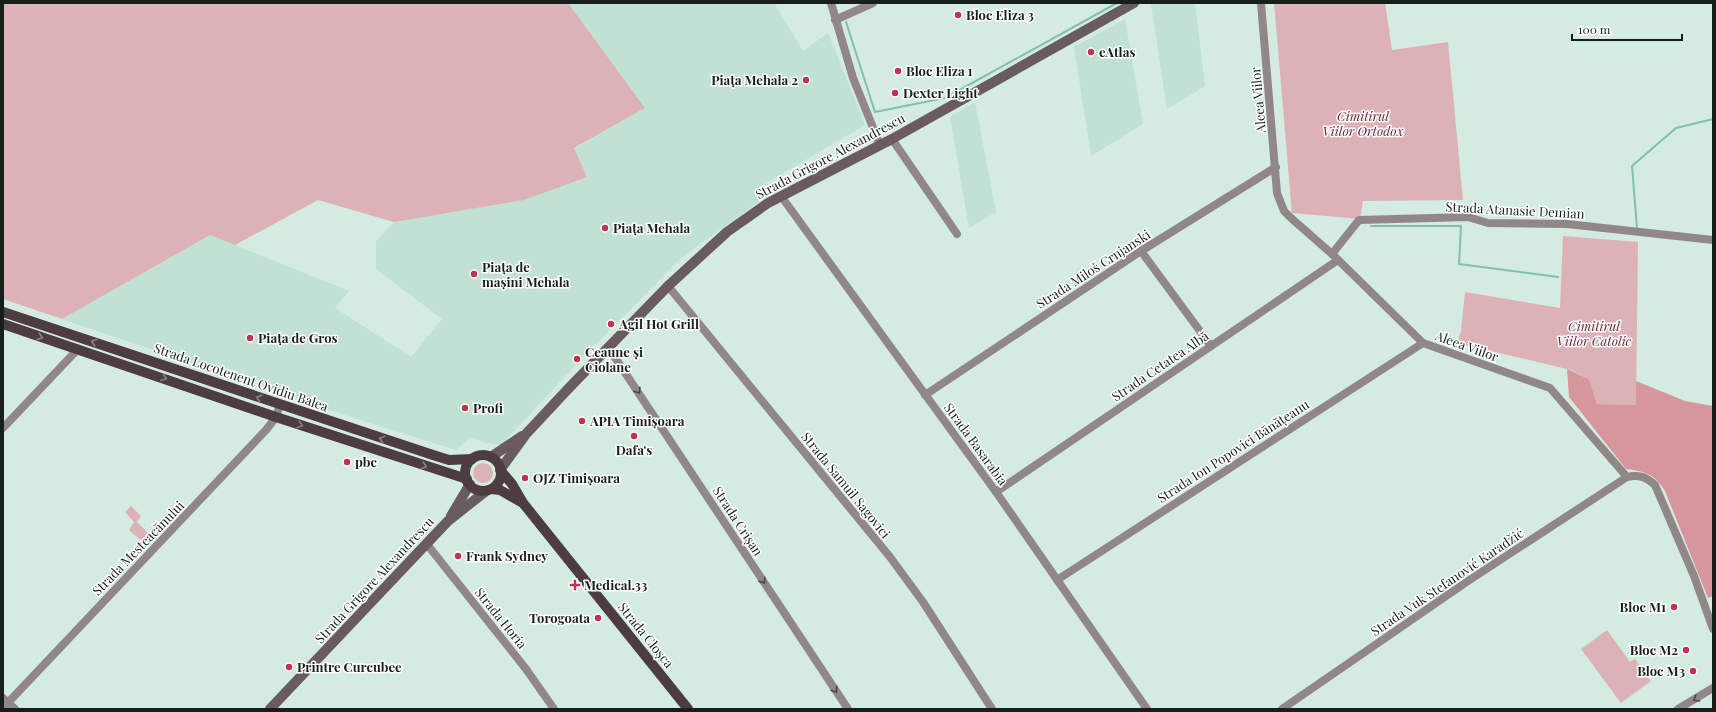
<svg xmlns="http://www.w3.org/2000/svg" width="1716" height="712" viewBox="0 0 1716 712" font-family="'Playfair Display',serif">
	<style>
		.built { fill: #c1e1d2 }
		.green { fill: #ddb2b6 }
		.forest { fill: #d5979d }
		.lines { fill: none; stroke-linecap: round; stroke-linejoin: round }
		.stream { stroke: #83c1a6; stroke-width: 2 }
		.street { stroke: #928788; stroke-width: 8 }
		.secondary { stroke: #6a5b5d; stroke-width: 10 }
		.primary { stroke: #4e3d3f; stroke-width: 10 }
		.oneway { stroke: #8c8182 }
		.oneway2 { stroke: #484947 }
		.poi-dot { fill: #c23253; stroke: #fff; stroke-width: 1.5 }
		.labels { text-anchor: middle; stroke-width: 3; stroke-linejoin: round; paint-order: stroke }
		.poi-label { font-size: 13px; font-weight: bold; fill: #161f1b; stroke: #fff; text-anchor: start }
		.street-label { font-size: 13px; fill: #161f1b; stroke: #fff }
		.park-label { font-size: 13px; font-style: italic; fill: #6f2533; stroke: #fff }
	</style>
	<rect width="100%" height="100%" fill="#d3ebe0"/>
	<g class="built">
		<path d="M568 3H774L803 51 828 33 865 125 760 187 767 196 682 257 587 353 501 445 485 443 471 437 456 450 351 417 62 319 210 235 349 291 335 308 411 357 442 319 376 269V241L394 222 586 177 574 149 645 108Z"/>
		<path d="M1152 3H1195L1205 86 1167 109 1151 4Z"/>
		<path d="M1125 19 1143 124 1091 156 1074 47Z"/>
		<path d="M975 102 996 212 969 228 950 117Z"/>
	</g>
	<g class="green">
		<path d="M3 3H568L645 108 574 148 587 177 524 200 394 222 318 200 235 245 210 235 62 319 3 299Z"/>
		<path d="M1274 3H1385L1392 50 1448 42 1463 200 1363 201 1360 219 1292 213Z"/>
		<path d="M1563 236 1638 242 1636 405 1597 404 1589 379 1571 370 1457 343 1461 331 1465 292 1560 308Z"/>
		<circle cx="483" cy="473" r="10"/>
		<path d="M131 506 141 516 137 522 150 535 144 543 129 530 134 522 125 512Z"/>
		<path d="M1607 630 1630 662 1635 659 1651 681 1621 703 1581 649Z"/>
	</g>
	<path class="forest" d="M1567 369 1589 379 1597 404 1636 405V381L1685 401 1713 406V596L1708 598 1665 491C1654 473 1645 472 1626 469L1569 397Z"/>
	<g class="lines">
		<g class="stream">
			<path d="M846 22 875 112 945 98 1117 3"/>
			<path d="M1371 226H1461L1459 264 1558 277"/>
			<path d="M1637 228 1632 166 1676 128 1713 119"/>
		</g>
		<g class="street">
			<path d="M831 3 853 78 880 145"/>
			<path d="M1261 3 1277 193 1284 211 1291 218 1332 254 1423 343 1550 388 1627 477C1639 474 1646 477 1655 485L1694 576 1713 629"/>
			<path d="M835 20 873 3"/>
			<path d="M892 139 957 234"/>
			<path d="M781 196 996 492 1147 709"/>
			<path d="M1141 251 1211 346"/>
			<path d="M1332 254 1359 220 1468 217 1488 223 1567 224 1713 240"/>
			<path d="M668 286 890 557 923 602 992 709"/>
			<path d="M608 347 848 709"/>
			<path d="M925 395 1141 251 1276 167"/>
			<path d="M3 428 78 349"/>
			<path d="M996 492 1338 260"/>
			<path d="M426 543 526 669 554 709"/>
			<path d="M1057 580 1423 343"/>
			<path d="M3 698 15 709"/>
			<path d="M3 708 266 430 276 417 280 405"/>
			<path d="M1282 709 1468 581 1627 477"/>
			<path d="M1678 709 1713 688"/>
		</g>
		<g class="secondary">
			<path d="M491 457 522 436"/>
			<path d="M500 470 526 434 568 389 668 286 727 232 768 203 892 139 1134 3"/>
			<path d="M451 516 470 484"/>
			<path d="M270 709 448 521 486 491"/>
		</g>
		<g class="primary">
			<path d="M3 312 433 455 449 460 472 459"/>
			<path d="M3 324 276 417 467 479"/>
			<circle cx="483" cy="473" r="18"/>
			<path d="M501 471 512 484 523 503 688 709"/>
			<path d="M492 489 500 490 521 502"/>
		</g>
	</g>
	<defs><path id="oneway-chevron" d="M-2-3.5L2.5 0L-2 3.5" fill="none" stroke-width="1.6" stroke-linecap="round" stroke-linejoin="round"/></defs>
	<g class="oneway">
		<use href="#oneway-chevron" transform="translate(40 337) rotate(17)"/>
		<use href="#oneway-chevron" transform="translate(94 342) rotate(-162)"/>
		<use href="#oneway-chevron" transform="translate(164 378) rotate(20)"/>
		<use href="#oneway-chevron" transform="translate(259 398) rotate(-161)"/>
		<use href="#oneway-chevron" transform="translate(300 425) rotate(18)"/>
		<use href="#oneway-chevron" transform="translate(382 439) rotate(-162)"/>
		<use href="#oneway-chevron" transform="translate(424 466) rotate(18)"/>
	</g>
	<g class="oneway2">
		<use href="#oneway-chevron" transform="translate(638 391) rotate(57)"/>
		<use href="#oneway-chevron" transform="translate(763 581) rotate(57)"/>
		<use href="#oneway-chevron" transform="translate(835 690) rotate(57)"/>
		<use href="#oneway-chevron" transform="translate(1696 699) rotate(149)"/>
	</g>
	<g class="poi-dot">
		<circle cx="958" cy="15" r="4"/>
		<circle cx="1091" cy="52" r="4"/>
		<circle cx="898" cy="71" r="4"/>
		<circle cx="806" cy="80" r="4"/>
		<circle cx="895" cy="93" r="4"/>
		<circle cx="605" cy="228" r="4"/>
		<circle cx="474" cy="274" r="4"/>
		<circle cx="611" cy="324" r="4"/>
		<circle cx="250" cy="338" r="4"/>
		<circle cx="577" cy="359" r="4"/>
		<circle cx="465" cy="408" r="4"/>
		<circle cx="582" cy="421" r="4"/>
		<circle cx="634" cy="436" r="4"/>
		<circle cx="347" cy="462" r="4"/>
		<circle cx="525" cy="478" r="4"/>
		<circle cx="458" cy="556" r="4"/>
		<path d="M573 579h4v4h4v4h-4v4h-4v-4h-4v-4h4z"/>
		<circle cx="1674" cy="607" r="4"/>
		<circle cx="598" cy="618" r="4"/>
		<circle cx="1686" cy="650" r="4"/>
		<circle cx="289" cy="667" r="4"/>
		<circle cx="1693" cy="671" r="4"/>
	</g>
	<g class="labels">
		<g class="poi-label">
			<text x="966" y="20">Bloc Eliza 3</text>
			<text x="1099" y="57">eAtlas</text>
			<text x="906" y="76">Bloc Eliza 1</text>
			<text x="798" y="85" text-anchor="end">Piața Mehala 2</text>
			<text x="903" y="98">Dexter Light</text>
			<text x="613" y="233">Piața Mehala</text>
			<text x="482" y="272">Piața de<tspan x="482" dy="15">mașini Mehala</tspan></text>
			<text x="619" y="329">Agil Hot Grill</text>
			<text x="258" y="343">Piața de Gros</text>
			<text x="585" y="357">Ceaune și<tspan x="585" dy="15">Ciolane</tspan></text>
			<text x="473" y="413">Profi</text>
			<text x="590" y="426">APIA Timișoara</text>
			<text x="634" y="455" text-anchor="middle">Dafa's</text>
			<text x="355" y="467">pbc</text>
			<text x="533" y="483">OJZ Timișoara</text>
			<text x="466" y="561">Frank Sydney</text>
			<text x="584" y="590">Medical.33</text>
			<text x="1666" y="612" text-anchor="end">Bloc M1</text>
			<text x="590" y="623" text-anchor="end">Torogoata</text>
			<text x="1678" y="655" text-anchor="end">Bloc M2</text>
			<text x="297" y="672">Printre Curcubee</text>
			<text x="1685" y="676" text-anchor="end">Bloc M3</text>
		</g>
		<g class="street-label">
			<text transform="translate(1258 100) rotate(-95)" y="5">Aleea Viilor</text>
			<text transform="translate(830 156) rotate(-28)" y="5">Strada Grigore Alexandrescu</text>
			<text transform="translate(1515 210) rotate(3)" y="5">Strada Atanasie Demian</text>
			<text transform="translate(1093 269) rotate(-33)" y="5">Strada Miloš Crnjanski</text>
			<text transform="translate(1467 346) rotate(20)" y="5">Aleea Viilor</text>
			<text transform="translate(1160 366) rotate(-34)" y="5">Strada Cetatea Albă</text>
			<text transform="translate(241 377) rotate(19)" y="5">Strada Locotenent Ovidiu Balea</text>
			<text transform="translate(976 444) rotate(54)" y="5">Strada Basarabia</text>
			<text transform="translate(1233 451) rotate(-33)" y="5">Strada Ion Popovici Bănățeanu</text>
			<text transform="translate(846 485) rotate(51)" y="5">Strada Samuil Sagovici</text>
			<text transform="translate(738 521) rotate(57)" y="5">Strada Crișan</text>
			<text transform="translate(138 548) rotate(-46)" y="5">Strada Mesteacănului</text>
			<text transform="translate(374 580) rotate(-47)" y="5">Strada Grigore Alexandrescu</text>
			<text transform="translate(1447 582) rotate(-34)" y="5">Strada Vuk Stefanović Karadžić</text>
			<text transform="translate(501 618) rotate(51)" y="5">Strada Horia</text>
			<text transform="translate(646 635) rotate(51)" y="5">Strada Cloșca</text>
		</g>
		<g class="park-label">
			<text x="1363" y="121">Cimitirul<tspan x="1363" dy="15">Viilor Ortodox</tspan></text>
			<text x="1594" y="331">Cimitirul<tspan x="1594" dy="15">Viilor Catolic</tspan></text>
		</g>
	</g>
	<rect width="1716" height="712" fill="none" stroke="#161f1b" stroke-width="8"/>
	<path d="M1572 34v6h110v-6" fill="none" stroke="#161f1b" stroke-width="2"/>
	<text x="1578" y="34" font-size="12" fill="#161f1b" stroke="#ffffff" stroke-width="3" paint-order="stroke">100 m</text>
</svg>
